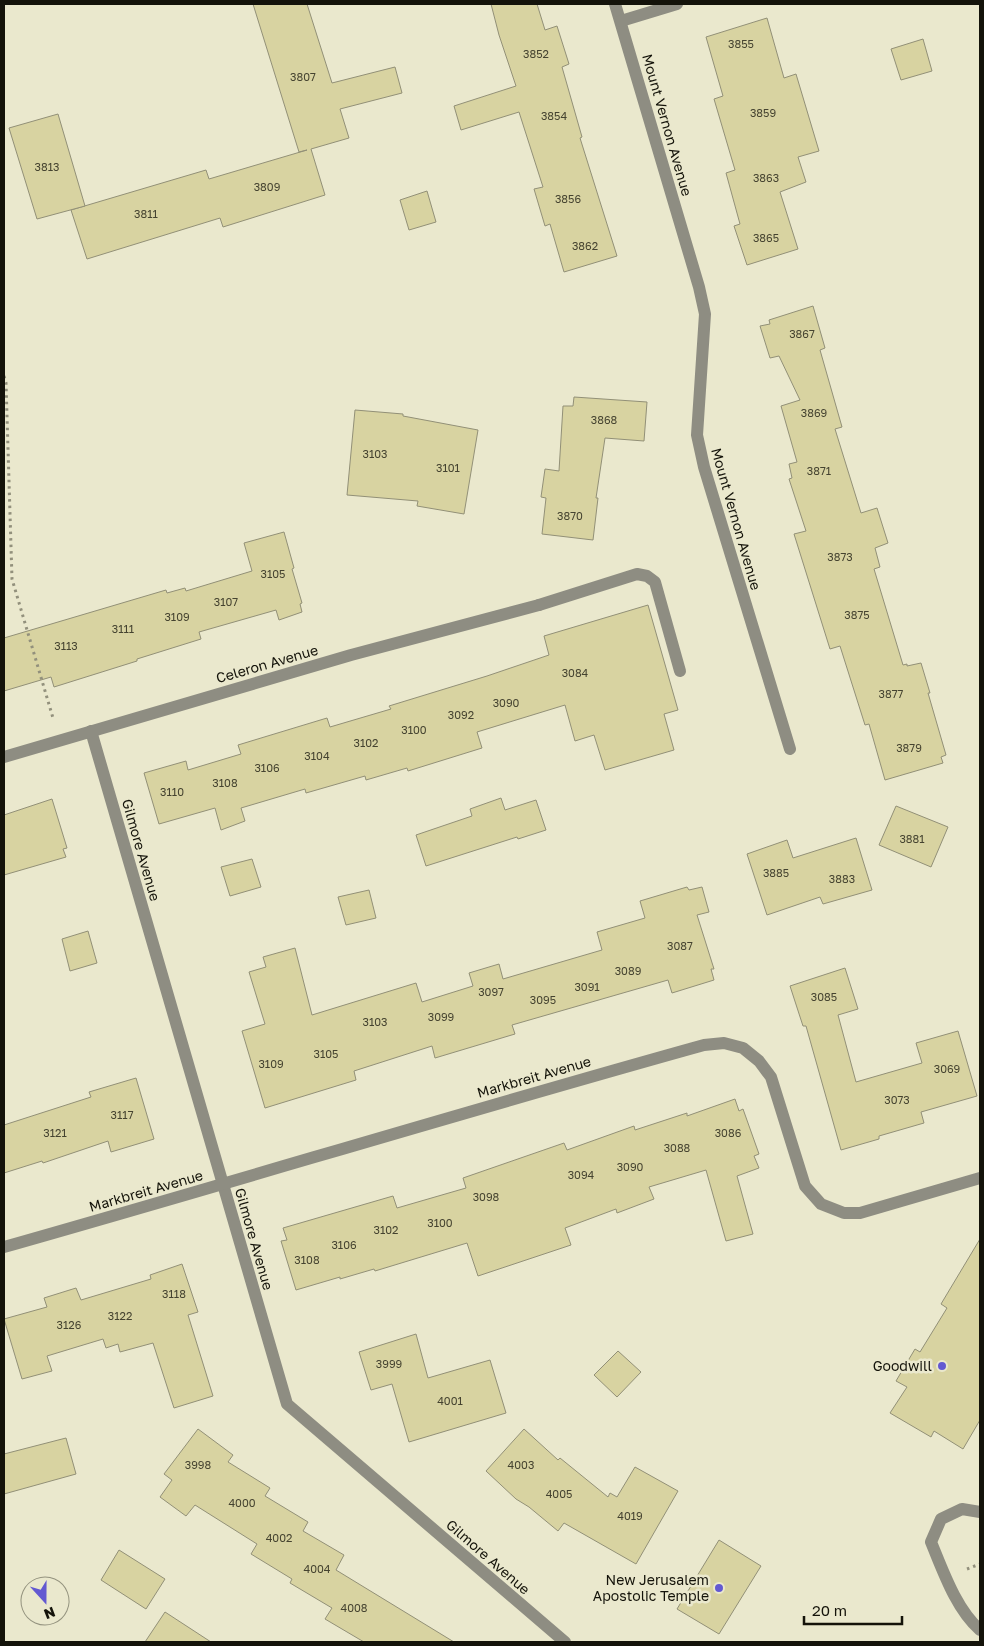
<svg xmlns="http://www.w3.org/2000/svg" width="984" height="1646" viewBox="0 0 984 1646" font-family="'Golos Text',sans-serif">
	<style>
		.building { fill: #d8d3a1; stroke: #929077 }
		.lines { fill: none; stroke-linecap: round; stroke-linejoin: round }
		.path { stroke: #92907c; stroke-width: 3; stroke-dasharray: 2.5 4; stroke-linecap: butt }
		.service { stroke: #8e8d82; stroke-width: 12 }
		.minor { stroke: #8e8d82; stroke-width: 12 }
		.poi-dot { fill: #6359d1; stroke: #eae8cd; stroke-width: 2 }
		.labels { text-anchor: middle; stroke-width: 5; stroke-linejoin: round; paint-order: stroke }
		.number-label { font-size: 11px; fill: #454330 }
		.street-label { font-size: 14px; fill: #14130a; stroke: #eae8cd }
		.poi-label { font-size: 14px; fill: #14130a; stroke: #eae8cd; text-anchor: end }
	</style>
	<rect width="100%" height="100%" fill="#eae8cd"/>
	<g class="building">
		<path d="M253 4H307L332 83 395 67 402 93 340 109 349 138 311 149 325 195 223 227 220 218 87 259 71 210 206 170 209 179 307 150 299 152Z"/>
		<path d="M491 4H537L545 30 557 26 569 64 562 67 582 137 580 138 617 256 564 272 550 224 545 226 534 189 543 187 519 112 461 130 454 106 516 86 499 35Z"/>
		<path d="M767 18 784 78 796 74 819 151 798 157 806 182 780 192 798 249 747 265 734 226 740 224 726 173 735 170 714 99 723 96 706 37Z"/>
		<path d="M923 39 932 71 901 80 891 49Z"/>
		<path d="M58 114 85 206 37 219 9 128Z"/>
		<path d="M427 191 436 222 409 230 400 200Z"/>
		<path d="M813 306 825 348 820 350 842 427 835 429 861 513 877 508 888 543 875 548 880 567 874 569 903 665 907 664V666L921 663 930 693H928L946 755 941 757 943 763 885 780 869 724 865 725 840 646 830 649 794 534 806 531 789 479 792 478 789 464 797 462 781 406 800 400 779 356 770 358 760 326 770 324 769 320Z"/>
		<path d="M574 397 647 402 644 441 605 438 596 498H598L593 540 542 534 546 498 541 497 545 469 559 471 563 406H573Z"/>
		<path d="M355 410 403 414V416L478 430 464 514 417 506 418 501 347 495Z"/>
		<path d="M284 532 294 568 292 569 302 603 300 604 302 612 279 620 276 610 199 632 201 639 137 659V661L54 687 51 677 4 691V638L166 590 167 593 185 588 186 591 252 571 244 543Z"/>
		<path d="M648 605 678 710 664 714 674 750 605 770 594 735 575 741 565 705 477 732 482 748 408 771 407 768 366 780 365 776 306 793 305 789 241 808 245 821 221 830 215 808 159 824 144 773 186 761 188 770 241 754 238 745 327 718 330 727 391 709 389 706 487 676 549 655 544 636Z"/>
		<path d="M501 798 505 810 536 800 546 830 518 839 517 837 426 866 416 835 472 816 470 809Z"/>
		<path d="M52 799 67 848 63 849 66 857 4 875V815Z"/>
		<path d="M896 806 948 827 931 867 879 845Z"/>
		<path d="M856 838 872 890 823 904 820 897 767 915 747 854 787 840 793 858Z"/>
		<path d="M252 859 261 887 230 896 221 867Z"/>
		<path d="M687 887 689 890 702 887 709 912 697 915 714 969H711L714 980 672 993 668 980 512 1025 515 1034 435 1058 432 1046 354 1071 356 1080 265 1108 242 1031 265 1024 249 972 266 967 263 957 295 948 312 1015 416 983 422 1002 473 986 469 973 499 964 503 979 602 950 597 932 645 918 640 901Z"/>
		<path d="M369 890 376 918 346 925 338 897Z"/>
		<path d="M88 931 97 963 70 971 62 939Z"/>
		<path d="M845 968 858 1009 838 1015 856 1082 922 1063 916 1043 958 1031 977 1096 921 1112 924 1123 879 1136V1139L841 1150 806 1026H803L790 986Z"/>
		<path d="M136 1078 154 1139 111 1152 108 1141 43 1163 42 1161 4 1173V1125L91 1097 89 1092Z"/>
		<path d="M735 1099 739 1111 743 1109 759 1154 754 1156 759 1168 737 1176 753 1234 726 1241 706 1170 649 1187 654 1199 617 1213 616 1209 565 1228 571 1245 478 1276 467 1243 375 1271 374 1269 340 1279V1277L296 1290 281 1241 287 1240 283 1228 393 1196 397 1208 466 1188 463 1178 564 1143 567 1150 634 1126 635 1130 687 1113V1116Z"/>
		<path d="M980 1239V1420L963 1449 934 1431 931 1437 890 1413 907 1387 896 1381 915 1349 920 1352 947 1308 941 1304Z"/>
		<path d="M182 1264 198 1312 188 1315 213 1396 174 1408 153 1343 120 1352 118 1344 106 1348 103 1339 47 1356 52 1371 22 1379 4 1319 47 1307 44 1298 76 1288 81 1300 151 1279 150 1275Z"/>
		<path d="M416 1334 428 1378 490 1360 506 1413 409 1442 392 1384 371 1390 359 1352Z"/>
		<path d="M618 1351 641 1372 617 1397 594 1375Z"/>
		<path d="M198 1429 233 1455 228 1462 270 1488 265 1496 308 1522 303 1531 344 1555 336 1570 454 1642H364L325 1619 332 1608 290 1583 292 1579 251 1554 257 1544 195 1505 186 1516 160 1497 172 1480 164 1474Z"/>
		<path d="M524 1429 558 1460 560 1458 608 1497 610 1493 617 1497 635 1467 678 1491 636 1564 564 1523 558 1531 529 1507 516 1499 486 1471Z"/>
		<path d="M66 1438 76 1474 4 1494V1454Z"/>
		<path d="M719 1540 761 1566 719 1634 677 1609Z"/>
		<path d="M119 1550 165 1579 146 1609 101 1580Z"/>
		<path d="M165 1612 211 1642H145Z"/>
	</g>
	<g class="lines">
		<g class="path">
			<path d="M4 376 6 383 12 579 53 718"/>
			<path d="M967 1569 980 1564"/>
		</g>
		<g class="service">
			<path d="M539 605 637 574 647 576 655 582 680 671"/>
			<path d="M980 1512 962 1509 941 1519 931 1542C943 1571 956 1609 980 1630"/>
		</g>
		<g class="minor">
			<path d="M615 4 699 287 705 314 697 435 704 467 790 749"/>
			<path d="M621 21 677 4"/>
			<path d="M91 731 287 1404 565 1642"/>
			<path d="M4 757 351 655 539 605"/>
			<path d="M4 1247C237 1181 470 1110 704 1045L724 1043 743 1048 759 1061 771 1077 805 1186 821 1204 844 1213H860L980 1178"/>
		</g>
	</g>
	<g class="poi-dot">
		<circle cx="942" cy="1366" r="5"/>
		<circle cx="719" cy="1588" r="5"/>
	</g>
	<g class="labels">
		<g class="number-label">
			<text x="741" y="48">3855</text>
			<text x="536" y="58">3852</text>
			<text x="303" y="81">3807</text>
			<text x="763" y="117">3859</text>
			<text x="554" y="120">3854</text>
			<text x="47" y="171">3813</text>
			<text x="766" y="182">3863</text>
			<text x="267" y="191">3809</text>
			<text x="568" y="203">3856</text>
			<text x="146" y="218">3811</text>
			<text x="766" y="242">3865</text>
			<text x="585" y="250">3862</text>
			<text x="802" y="338">3867</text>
			<text x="814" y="417">3869</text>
			<text x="604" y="424">3868</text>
			<text x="375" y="458">3103</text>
			<text x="448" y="472">3101</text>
			<text x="819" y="475">3871</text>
			<text x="570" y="520">3870</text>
			<text x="840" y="561">3873</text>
			<text x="273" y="578">3105</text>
			<text x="226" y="606">3107</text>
			<text x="857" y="619">3875</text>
			<text x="177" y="621">3109</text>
			<text x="123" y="633">3111</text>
			<text x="66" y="650">3113</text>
			<text x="575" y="677">3084</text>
			<text x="891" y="698">3877</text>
			<text x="506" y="707">3090</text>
			<text x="461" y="719">3092</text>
			<text x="414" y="734">3100</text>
			<text x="366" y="747">3102</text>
			<text x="909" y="752">3879</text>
			<text x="317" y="760">3104</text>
			<text x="267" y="772">3106</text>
			<text x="225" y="787">3108</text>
			<text x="172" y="796">3110</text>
			<text x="912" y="843">3881</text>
			<text x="776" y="877">3885</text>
			<text x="842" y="883">3883</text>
			<text x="680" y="950">3087</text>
			<text x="628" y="975">3089</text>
			<text x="587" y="991">3091</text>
			<text x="491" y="996">3097</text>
			<text x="824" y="1001">3085</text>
			<text x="543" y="1004">3095</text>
			<text x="441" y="1021">3099</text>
			<text x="375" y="1026">3103</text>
			<text x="326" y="1058">3105</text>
			<text x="271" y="1068">3109</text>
			<text x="947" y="1073">3069</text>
			<text x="897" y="1104">3073</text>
			<text x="122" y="1119">3117</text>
			<text x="55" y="1137">3121</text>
			<text x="728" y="1137">3086</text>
			<text x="677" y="1152">3088</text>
			<text x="630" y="1171">3090</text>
			<text x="581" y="1179">3094</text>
			<text x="486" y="1201">3098</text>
			<text x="440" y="1227">3100</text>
			<text x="386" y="1234">3102</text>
			<text x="344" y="1249">3106</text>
			<text x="307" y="1264">3108</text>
			<text x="174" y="1298">3118</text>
			<text x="120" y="1320">3122</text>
			<text x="69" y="1329">3126</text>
			<text x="389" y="1368">3999</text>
			<text x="450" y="1405">4001</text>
			<text x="198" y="1469">3998</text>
			<text x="521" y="1469">4003</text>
			<text x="559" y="1498">4005</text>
			<text x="242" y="1507">4000</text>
			<text x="630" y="1520">4019</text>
			<text x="279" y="1542">4002</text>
			<text x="317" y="1573">4004</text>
			<text x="354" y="1612">4008</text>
		</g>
		<g class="street-label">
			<text transform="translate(667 125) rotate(74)" y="5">Mount Vernon Avenue</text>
			<text transform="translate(736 519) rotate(74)" y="5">Mount Vernon Avenue</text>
			<text transform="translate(267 664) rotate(-16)" y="5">Celeron Avenue</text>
			<text transform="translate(141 850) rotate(74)" y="5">Gilmore Avenue</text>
			<text transform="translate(534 1077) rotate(-16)" y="5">Markbreit Avenue</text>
			<text transform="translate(146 1191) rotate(-16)" y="5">Markbreit Avenue</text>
			<text transform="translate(254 1239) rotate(74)" y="5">Gilmore Avenue</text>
			<text transform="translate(488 1557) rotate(41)" y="5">Gilmore Avenue</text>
		</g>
		<g class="poi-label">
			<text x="932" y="1371">Goodwill</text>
			<text x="709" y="1585">New Jerusalem<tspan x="709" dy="16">Apostolic Temple</tspan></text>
		</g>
	</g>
	<rect width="984" height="1646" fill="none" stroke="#14130a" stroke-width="10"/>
	<g transform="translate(45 1601) rotate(159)"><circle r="24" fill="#eae8cd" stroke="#94937f"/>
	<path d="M0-4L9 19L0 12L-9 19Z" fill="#6359d1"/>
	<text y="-8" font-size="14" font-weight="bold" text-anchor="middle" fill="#14130a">N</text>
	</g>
	<path d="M804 1616v8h98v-8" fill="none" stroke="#14130a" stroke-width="2.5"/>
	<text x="812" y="1616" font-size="15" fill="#14130a" stroke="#eae8cd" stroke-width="4" paint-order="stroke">20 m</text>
</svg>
